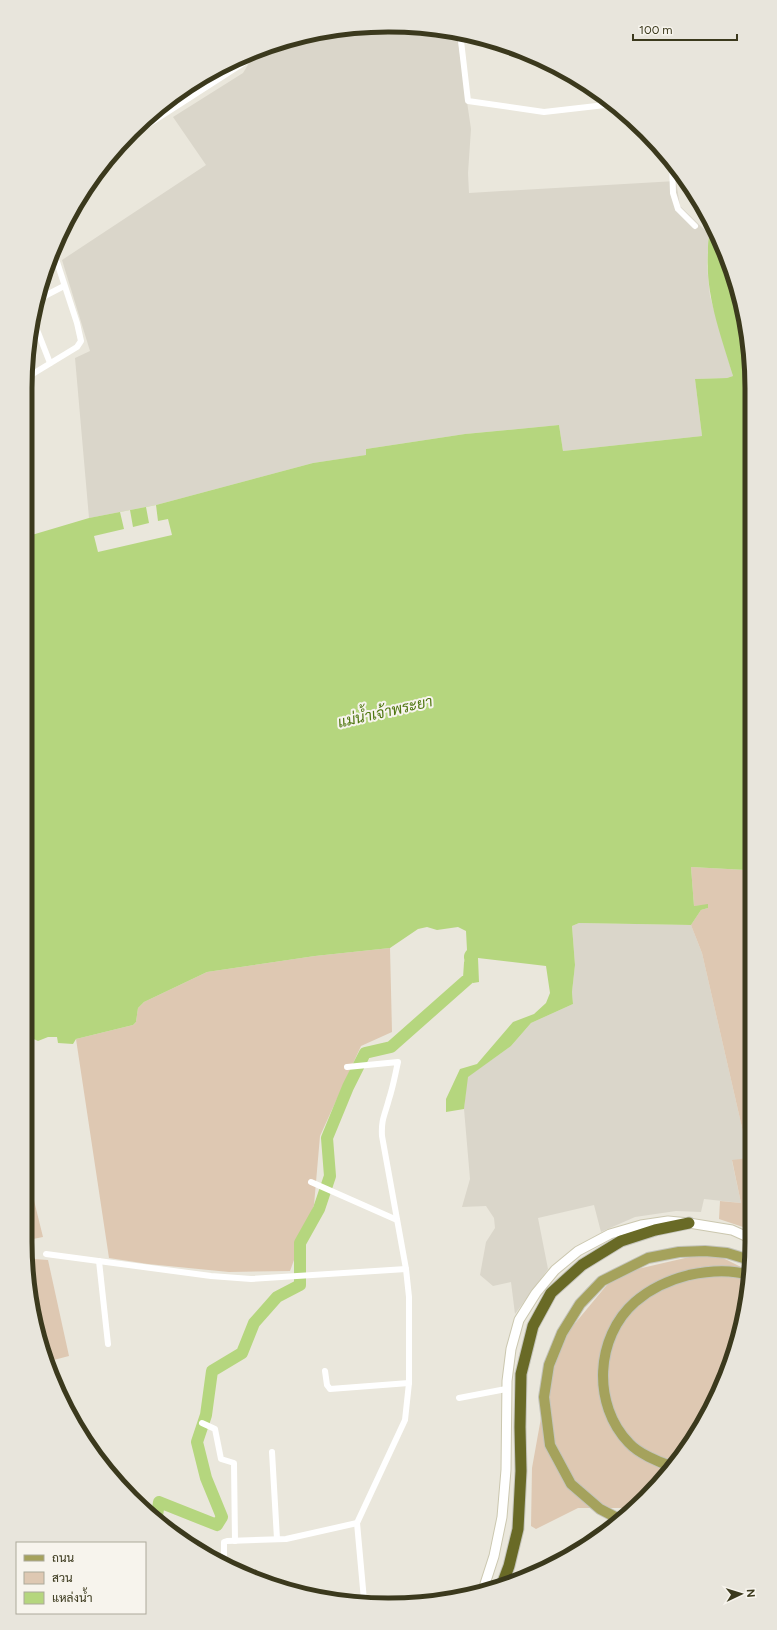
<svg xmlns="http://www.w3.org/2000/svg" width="777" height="1630" viewBox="0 0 777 1630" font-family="Figtree,Sarabun,sans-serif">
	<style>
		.built { fill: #dad6ca }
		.green { fill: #dec8b2 }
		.water { fill: #b5d67e }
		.pier { fill: #eae7dc }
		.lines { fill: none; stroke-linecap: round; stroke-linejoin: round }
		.river { stroke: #b5d67e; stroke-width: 12 }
		.secondary-casing { stroke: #cbc7af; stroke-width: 11 }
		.primary-casing { stroke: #c4c4bb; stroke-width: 12 }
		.highway-casing { stroke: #c4c4bb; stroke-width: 13 }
		.street { stroke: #fff; stroke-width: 6 }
		.secondary { stroke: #fff; stroke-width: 9 }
		.primary { stroke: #a5a25c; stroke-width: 10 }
		.highway { stroke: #696a26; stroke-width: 11 }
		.labels { text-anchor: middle; stroke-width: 4; stroke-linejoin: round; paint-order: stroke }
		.water-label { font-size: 15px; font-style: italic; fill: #507712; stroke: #f7f4ed }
		.rim { fill: none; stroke: #3b391d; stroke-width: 5 }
	</style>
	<rect width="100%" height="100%" fill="#eae7dc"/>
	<g class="built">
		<path d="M389 25H391L393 28 457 34 471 129 468 173 469 193 676 181 680 206 709 234 707 266 710 296 733 376 727 378 695 379 702 436 563 451 559 425 465 434 366 449 367 455 313 463 156 505 89 518 75 358 90 351 62 260 206 165 173 117 243 73 257 50 318 32Z"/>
		<path d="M579 923 691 925 702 953 749 1158 732 1161 741 1203 704 1199 701 1212 676 1211 635 1217 601 1232 594 1205 538 1218 548 1269 515 1314 511 1282 493 1286 480 1275 486 1242 495 1228 494 1218 486 1206 462 1207 470 1179 464 1109 467 1077 511 1046 531 1023 573 1004 572 992 575 965 572 926Z"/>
	</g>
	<g class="green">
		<path d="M691 867 746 870 751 895 752 1230 719 1219 720 1201 741 1203 732 1160 749 1158 702 953 691 925 701 910 708 908V905L694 906Z"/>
		<path d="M390 948 392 1032 361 1046 320 1136 314 1205 290 1271 229 1272 148 1264 109 1258 76 1039 133 1025 136 1022 138 1008 144 1002 207 972 315 956Z"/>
		<path d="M25 1164 43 1237 28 1240 34 1259 48 1260 69 1356 46 1362 44 1359 25 1241Z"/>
		<path d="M711 1252 749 1271 745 1313 724 1381 662 1481 633 1508H578L536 1529 531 1526 532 1468 544 1401 557 1345 616 1274Z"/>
	</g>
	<path class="water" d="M712 229 724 250 749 341 751 895 746 870 691 867 694 906 708 904V908L701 910 691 925 579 923 572 926 575 965 572 992 573 1004 531 1023 511 1046 468 1077 464 1109 446 1112V1099L460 1069 477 1064 513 1022 534 1014 546 1003 550 993 546 966 478 958 479 982 473 983C470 978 470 977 469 971 467 963 460 958 467 950L466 931 458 927 437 930 427 927 418 929 390 948 315 956 207 972 144 1002 138 1008 136 1022 133 1025 76 1039 73 1044 58 1043 57 1037H48L38 1041 25 1035V537L89 518 156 505 313 463 366 455V449L465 434 559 425 563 451 702 436 695 379 727 378 733 376C721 335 705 295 708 252 708 244 708 236 712 229Z"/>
	<path class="pier" d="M156 505 158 521 168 519 172 535 98 552 94 536 124 529 120 512 130 510 133 527 149 523 146 507Z"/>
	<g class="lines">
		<path class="river" d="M157 1516 159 1502 217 1525 222 1517 206 1478 197 1442 206 1415 212 1371 242 1353 254 1323 277 1297 300 1285V1243L319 1209 330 1176 327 1138 348 1087 365 1053 391 1047 469 978 470 963"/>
		<defs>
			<path id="secondary" d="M484 1587 494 1556 502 1517 506 1470 507 1381 511 1349 519 1320 536 1293 555 1270 578 1251 610 1234 641 1225 668 1221 689 1223 732 1230 752 1239"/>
			<g id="primary">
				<path d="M671 1466C658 1462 638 1453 629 1443 592 1405 595 1337 635 1302 651 1288 669 1280 689 1275 708 1271 729 1269 749 1275"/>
				<path d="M621 1520 600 1509 571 1484 550 1445 544 1397 549 1365 562 1333 580 1304 602 1281 648 1258 679 1252 705 1251 727 1253 750 1260"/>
			</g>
			<path id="highway" d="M503 1582 509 1566 518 1529 521 1471 520 1427 521 1374 533 1326 551 1293 582 1265 621 1241 655 1230 689 1223"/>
		</defs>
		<use href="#secondary" class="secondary-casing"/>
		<use href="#primary" class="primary-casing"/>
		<use href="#highway" class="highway-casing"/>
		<g class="street">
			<path d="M460 32 468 101 544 112 614 104"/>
			<path d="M124 140 245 62 252 52"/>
			<path d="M672 162 673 193 678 209 695 226"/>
			<path d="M37 300 64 286"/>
			<path d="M32 317 50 363"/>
			<path d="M26 378 77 347 81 341 77 323 57 262 52 253"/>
			<path d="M347 1067 398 1062C395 1075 393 1087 389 1099 385 1115 381 1119 382 1136L406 1269 409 1297V1383L405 1420 357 1523 364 1600"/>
			<path d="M311 1182 397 1220"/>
			<path d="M46 1254 211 1276 251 1279 406 1269"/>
			<path d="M99 1261 108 1344"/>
			<path d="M325 1371 327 1385 330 1389 409 1383"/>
			<path d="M459 1398 506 1389"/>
			<path d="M202 1423 215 1429 221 1459 234 1463 235 1541"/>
			<path d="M272 1452 277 1539"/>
			<path d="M224 1564V1542L227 1541 286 1539 357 1523"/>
		</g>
		<use href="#secondary" class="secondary"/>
		<use href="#primary" class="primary"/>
		<use href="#highway" class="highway"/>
	</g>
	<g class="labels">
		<g class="water-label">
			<text transform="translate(385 712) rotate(-13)" y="5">แม่น้ำเจ้าพระยา</text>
		</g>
	</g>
	<path d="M0 0H777V1630H0ZM388 32H389A356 356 0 0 1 745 388V1242A356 356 0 0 1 389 1598H388A356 356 0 0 1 32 1242V388A356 356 0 0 1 388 32Z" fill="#e8e5dc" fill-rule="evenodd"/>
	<path class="rim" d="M388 32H389A356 356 0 0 1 745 388V1242A356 356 0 0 1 389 1598H388A356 356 0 0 1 32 1242V388A356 356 0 0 1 388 32Z"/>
	<rect x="16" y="1542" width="130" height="72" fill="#f7f4ed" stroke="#aca99a"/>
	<rect x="24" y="1555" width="20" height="6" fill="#a5a25c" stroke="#aca99a"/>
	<text x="52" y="1562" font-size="12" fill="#3b391d">ถนน</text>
	<rect x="24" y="1572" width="20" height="12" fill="#dec8b2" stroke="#aca99a"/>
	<text x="52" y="1582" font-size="12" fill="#3b391d">สวน</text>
	<rect x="24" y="1592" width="20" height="12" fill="#b5d67e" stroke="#aca99a"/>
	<text x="52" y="1602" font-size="12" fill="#3b391d">แหล่งน้ำ</text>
	<g transform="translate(741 1594) rotate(86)" stroke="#f7f4ed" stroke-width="3" paint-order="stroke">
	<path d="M0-3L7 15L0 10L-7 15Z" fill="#3b391d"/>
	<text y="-6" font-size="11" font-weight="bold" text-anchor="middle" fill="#3b391d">N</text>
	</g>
	<path d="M633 34v6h104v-6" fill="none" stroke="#3b391d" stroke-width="2"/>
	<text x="639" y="34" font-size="12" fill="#3b391d" stroke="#f7f4ed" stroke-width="3" paint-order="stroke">100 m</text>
</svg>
